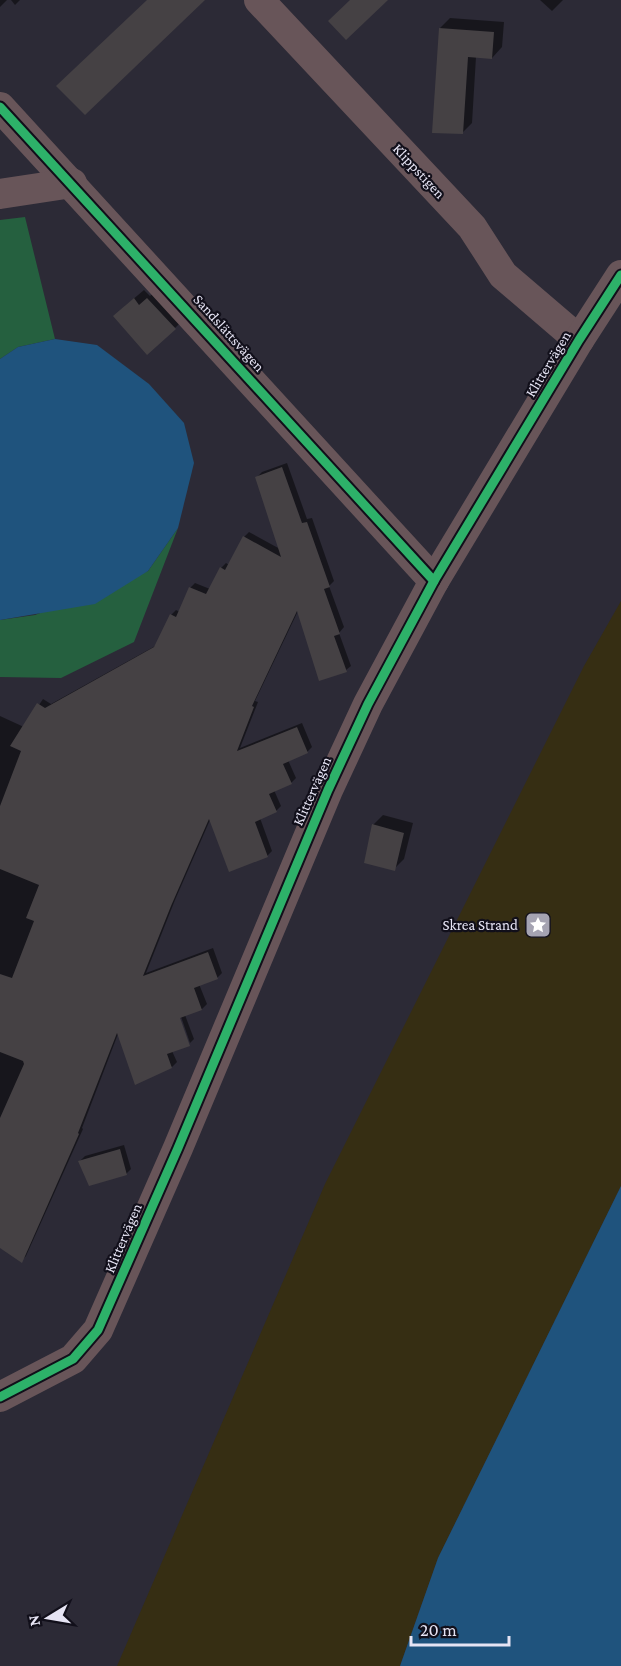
<svg xmlns="http://www.w3.org/2000/svg" width="621" height="1666" viewBox="0 0 621 1666" font-family="'Crimson Pro',serif">
	<style>
		.forest { fill: #25603f }
		.sand { fill: #362e13 }
		.water { fill: #1f537d }
		.shadow { fill: #0007 }
		.building { fill: #454144 }
		.lines { fill: none; stroke-linecap: round; stroke-linejoin: round }
		.street { stroke: #685559; stroke-width: 30 }
		.cycleway-casing { stroke: #110f1a; stroke-width: 13 }
		.cycleway { stroke: #2db169; stroke-width: 9 }
		.labels { text-anchor: middle; stroke-width: 4.5; stroke-linejoin: round; paint-order: stroke }
		.street-label { font-size: 15px; fill: #e6e4f4; stroke: #110f1a }
		.poi-label { font-size: 15px; fill: #e6e4f4; stroke: #110f1a; text-anchor: end }
	</style>
	<rect width="100%" height="100%" fill="#2c2a36"/>
	<g class="forest">
		<polygon points="25,217 55,339 18,347 0,359 0,220"/>
		<polygon points="178,528 134,642 61,678 0,677 0,620 35,615 148,571"/>
	</g>
	<polygon class="sand" points="621,601 621,1186 438,1558 400,1666 117,1666 325,1184 584,666"/>
	<g class="water">
		<polygon points="55,339 97,345 149,384 184,423 194,463 178,528 148,571 95,604 0,620 0,359 18,347"/>
		<polygon points="621,1186 621,1666 400,1666 438,1558"/>
	</g>
	<g class="shadow">
		<polygon points="0,0 7,0 0,7"/>
		<polygon points="11,0 20,0 15,5"/>
		<polygon points="540,0 563,0 552,11"/>
		<polygon points="450,18 504,22 502,47 492,58 476,57 472,123 462,133 440,28"/>
		<polygon points="158,289 185,318 175,328 125,306 144,290 150,296"/>
		<polygon points="287,463 307,519 312,518 334,581 329,586 344,627 339,633 351,666 346,670 298,611 255,701 258,702 240,748 302,723 312,747 307,752 288,760 296,778 291,783 274,790 281,806 276,811 260,818 272,851 267,856 210,820 175,900 146,973 213,948 222,973 217,978 199,984 207,1004 202,1009 185,1015 194,1039 190,1043 179,1011 176,1012 188,1044 189,1044 172,1051 177,1062 172,1067 118,1034 82,1128 83,1129 26,1256 21,1261 0,1247 0,716 24,727 43,699 51,704 157,645 171,615 176,610 180,612 190,588 195,583 210,589 221,568 226,563 229,565 244,537 249,532 280,549 257,477 262,472"/>
		<polygon points="383,815 413,823 404,859 394,869 373,825"/>
		<polygon points="124,1145 131,1169 126,1174 80,1161 85,1156"/>
	</g>
	<g class="building">
		<polygon points="147,0 205,0 85,115 56,86"/>
		<polygon points="350,0 388,0 346,40 328,21"/>
		<polygon points="439,28 494,32 492,59 468,57 463,134 432,133"/>
		<polygon points="134,298 139,305 147,298 176,329 147,355 113,316"/>
		<polygon points="282,467 302,523 307,522 330,587 324,589 340,634 334,636 347,672 319,681 297,611 252,706 254,707 237,751 297,727 308,753 283,764 292,784 269,794 277,812 255,822 268,857 229,872 209,819 171,906 143,976 208,952 218,979 194,988 202,1010 180,1018 190,1046 167,1054 172,1068 135,1085 117,1033 78,1133 79,1134 22,1263 0,1248 0,1118 24,1064 23,1061 0,1052 0,974 12,978 34,921 26,918 39,885 0,869 0,806 21,751 10,746 37,703 45,708 154,647 170,614 176,617 189,587 206,594 220,567 225,570 243,536 281,557 255,477"/>
		<polygon points="372,824 404,833 395,871 364,863"/>
		<polygon points="120,1149 127,1175 89,1186 78,1161"/>
	</g>
	<g class="lines">
		<g class="street">
			<polyline points="259,0 472,227 503,275 579,340"/>
			<polyline points="0,107 434,581"/>
			<polyline points="0,194 72,183"/>
			<polyline points="0,1397 73,1359 98,1330 178,1148 328,790 368,704 434,581 579,340 621,275"/>
		</g>
		<g class="cycleway-casing">
			<g id="cycleway">
				<polyline points="0,107 434,581"/>
				<polyline points="0,1397 73,1359 98,1330 178,1148 328,790 368,704 434,581 579,340 621,275"/>
			</g>
		</g>
		<use href="#cycleway" class="cycleway"/>
	</g>
	<defs>
		<g id="sight-square" transform="scale(1.35)"><rect x="-9" y="-9" width="18" height="18" rx="4" fill="#a5a3b2" stroke="#110f1a"/><path d="M0-6L1.8-2.2L6-1.7L2.9 1.2L3.7 5.4L0 3.3L-3.7 5.4L-2.9 1.2L-6-1.7L-1.8-2.2Z" fill="#fff"/></g>
	</defs>
	<g fill-rule="evenodd">
		<use href="#sight-square" x="538" y="925"/>
	</g>
	<g class="labels">
		<g class="street-label">
			<text transform="translate(419 171) rotate(47)" y="5">Klippstigen</text>
			<text transform="translate(229 333) rotate(48)" y="5">Sandslättsvägen</text>
			<text transform="translate(548 364) rotate(-59)" y="5">Klittervägen</text>
			<text transform="translate(312 791) rotate(-66)" y="5">Klittervägen</text>
			<text transform="translate(123 1238) rotate(-67)" y="5">Klittervägen</text>
		</g>
		<g class="poi-label">
			<text x="518" y="930">Skrea Strand</text>
		</g>
	</g>
	<g transform="translate(48 1618) rotate(259)" stroke="#110f1a" stroke-width="4.5" paint-order="stroke">
	<path d="M0-4.5L10 22L0 15L-10 22Z" fill="#e6e4f4"/>
	<text y="-9" font-size="16" font-weight="bold" text-anchor="middle" fill="#e6e4f4">N</text>
	</g>
	<path d="M411 1636v9h98v-9" fill="none" stroke="#e6e4f4" stroke-width="3"/>
	<text x="420" y="1636" font-size="18" fill="#e6e4f4" stroke="#110f1a" stroke-width="4.5" paint-order="stroke">20 m</text>
</svg>
